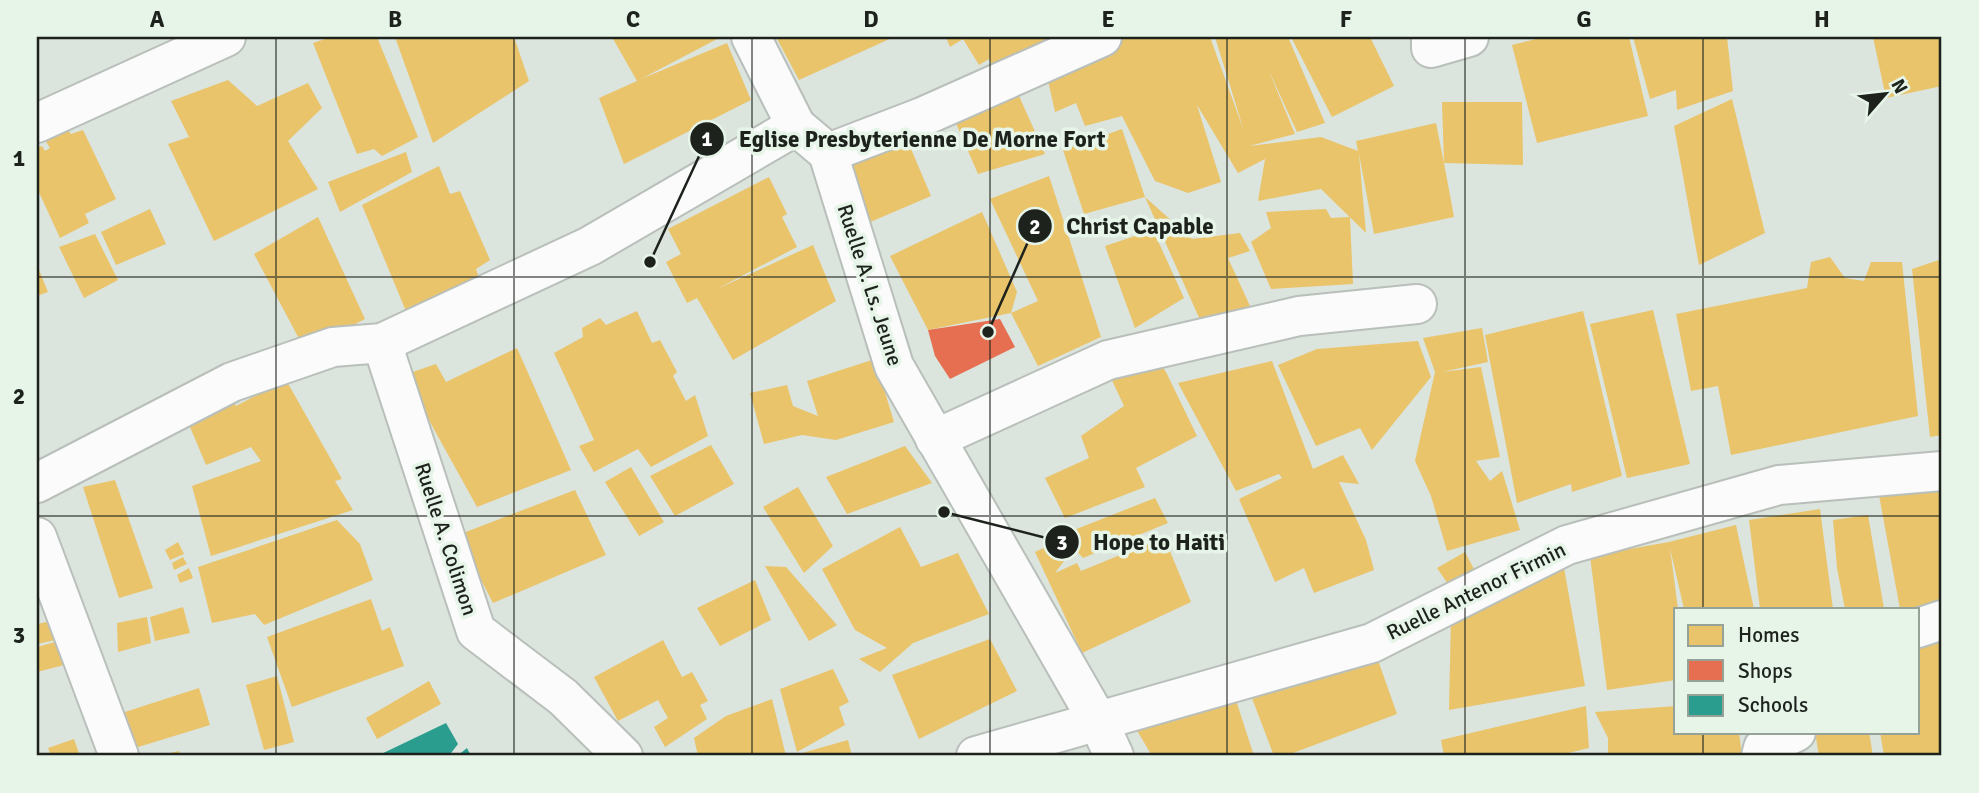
<svg xmlns="http://www.w3.org/2000/svg" width="1979" height="793" viewBox="0 0 1979 793" font-family="Signika,sans-serif">
	<style>
		.homes { fill: #e9c46a }
		.shops { fill: #e76f51 }
		.schools { fill: #2a9d8f }
		.lines { fill: none; stroke-linecap: round; stroke-linejoin: round }
		.street-casing { stroke: #b9bfba; stroke-width: 42 }
		.street { stroke: #fafbfa; stroke-width: 38 }
		.grid { fill: none; stroke: #1d221d; stroke-width: 2; stroke-opacity: 0.55 }
		.labels { text-anchor: middle; stroke-width: 7; stroke-linejoin: round; paint-order: stroke }
		.street-label { font-size: 21px; fill: #1d221d; stroke: #e7f5e9 }
		.leader { fill: none; stroke: #1d221d; stroke-width: 2.5 }
		.callout-dot { fill: #1d221d; stroke: #e7f5e9; stroke-width: 2.5 }
		.mark-label { font-size: 21px; text-anchor: middle; font-weight: bold; fill: #fff }
		.callout-label { font-size: 23px; text-anchor: middle; font-weight: bold; fill: #1d221d; stroke: #e7f5e9; stroke-width: 7; stroke-linejoin: round; paint-order: stroke }
		.neatline { fill: none; stroke: #1d221d; stroke-width: 2.5 }
		.grid-label { font-size: 23px; text-anchor: middle; font-weight: bold; fill: #1d221d }
	</style>
	<rect width="100%" height="100%" fill="#dce4de"/>
	<g class="homes">
		<polygon points="331,37 377,37 418,137 382,156 374,149 357,154 313,43"/>
		<polygon points="395,37 514,37 529,81 433,143"/>
		<polygon points="612,37 721,37 641,79 727,43 751,100 624,164 599,98 637,81"/>
		<polygon points="776,37 894,37 799,80"/>
		<polygon points="946,37 1060,37 997,76 989,59 979,65 963,39 950,47"/>
		<polygon points="1136,37 1210,37 1244,131 1215,37 1288,37 1325,123 1297,132 1268,69 1295,134 1249,146 1321,137 1358,151 1356,141 1436,123 1444,163 1442,102 1522,102 1523,165 1444,163 1454,217 1374,234 1359,154 1366,233 1321,189 1258,201 1265,159 1238,173 1197,105 1221,182 1188,193 1155,181 1122,116 1085,126 1076,103 1055,112 1045,67 1092,45"/>
		<polygon points="1291,37 1370,37 1394,86 1332,117"/>
		<polygon points="1544,37 1629,37 1648,116 1537,143 1512,45"/>
		<polygon points="1633,37 1727,37 1733,91 1677,110 1676,90 1650,99"/>
		<polygon points="1873,37 1942,37 1942,86 1886,98"/>
		<polygon points="228,80 257,106 308,83 322,108 288,141 318,189 214,241 168,144 189,137 171,101"/>
		<polygon points="1015,87 1045,154 978,174 952,114"/>
		<polygon points="1732,99 1765,233 1699,265 1674,126"/>
		<polygon points="64,125 71,134 83,130 116,199 85,214 89,223 60,238 37,188 37,148 42,146 45,151 50,148 42,135"/>
		<polygon points="1122,129 1145,197 1084,214 1063,150"/>
		<polygon points="903,130 931,196 868,223 836,156"/>
		<polygon points="406,152 412,172 340,212 328,182"/>
		<polygon points="439,166 450,194 460,191 490,260 476,269 481,284 408,316 362,205"/>
		<polygon points="1049,176 1101,337 1038,366 1011,313 928,330 890,256 982,212 1017,292 1011,313 1038,301 990,199"/>
		<polygon points="769,177 787,214 782,217 797,247 717,289 813,245 836,301 733,360 697,298 687,303 666,262 681,254 668,229"/>
		<polygon points="1145,197 1192,239 1240,233 1250,251 1228,258 1256,319 1205,331"/>
		<polygon points="150,209 166,244 116,265 101,232"/>
		<polygon points="1326,209 1331,218 1350,217 1353,284 1271,289 1251,242 1271,228 1266,212"/>
		<polygon points="318,217 365,319 305,350 254,254"/>
		<polygon points="1153,230 1184,298 1135,328 1105,246"/>
		<polygon points="95,234 118,280 84,298 59,247"/>
		<polygon points="1830,257 1845,278 1864,281 1871,262 1902,262 1918,416 1731,455 1718,386 1691,391 1676,314 1807,288 1811,262"/>
		<polygon points="1942,259 1942,435 1930,437 1912,269"/>
		<polygon points="37,265 48,292 37,296"/>
		<polygon points="1653,310 1690,464 1627,478 1590,324"/>
		<polygon points="637,311 652,343 660,340 677,372 673,376 686,401 695,395 708,436 651,467 638,449 594,472 579,446 594,440 554,353 583,337 582,328 600,318 606,325"/>
		<polygon points="1583,311 1622,476 1572,492 1571,484 1517,503 1485,335"/>
		<polygon points="1482,328 1488,362 1442,372 1481,367 1500,457 1476,461 1490,481 1502,471 1520,530 1447,551 1431,496 1415,461 1435,372 1423,338"/>
		<polygon points="1418,341 1431,377 1372,450 1360,428 1316,446 1278,365 1317,349"/>
		<polygon points="517,348 571,470 477,507 404,375 436,364 446,382"/>
		<polygon points="1155,357 1166,372 1197,436 1136,468 1145,487 1065,518 1045,478 1089,458 1081,436 1124,406 1110,376"/>
		<polygon points="875,359 894,422 836,440 802,435 764,444 750,393 787,385 793,406 818,416 807,381"/>
		<polygon points="1272,361 1313,469 1343,455 1359,484 1339,482 1366,540 1374,570 1314,593 1304,568 1275,582 1239,499 1282,478 1279,474 1236,491 1178,383"/>
		<polygon points="286,380 342,479 335,481 353,510 211,556 192,486 261,461 251,447 206,465 185,415 230,394 236,406"/>
		<polygon points="711,445 734,484 675,516 650,476"/>
		<polygon points="905,446 932,483 847,514 826,477"/>
		<polygon points="631,467 664,522 639,536 605,482"/>
		<polygon points="115,480 153,588 119,598 83,487"/>
		<polygon points="1942,483 1942,604 1900,609 1879,495"/>
		<polygon points="798,487 833,546 804,573 763,507"/>
		<polygon points="575,490 606,555 493,603 458,535"/>
		<polygon points="1155,498 1168,523 1083,558 1074,548 1055,573 1077,563 1081,571 1164,537 1191,602 1082,653 1035,552 1069,536 1074,548 1074,530"/>
		<polygon points="1820,509 1833,609 1760,609 1749,520"/>
		<polygon points="1868,515 1884,609 1845,609 1837,568 1833,520"/>
		<polygon points="337,520 360,544 373,580 264,625 255,614 212,623 198,567"/>
		<polygon points="1736,525 1754,609 1684,609 1670,548 1678,609 1676,680 1607,690 1590,556 1669,542"/>
		<polygon points="900,527 921,567 958,553 989,614 913,643 880,672 859,659 887,648 855,630 822,569"/>
		<polygon points="178,542 184,554 170,560 165,550"/>
		<polygon points="1465,552 1476,573 1448,584 1437,568"/>
		<polygon points="183,557 187,564 174,570 172,563"/>
		<polygon points="1563,562 1585,686 1449,710 1451,615"/>
		<polygon points="765,566 786,567 837,625 809,641"/>
		<polygon points="189,568 193,578 180,583 177,575"/>
		<polygon points="755,580 771,620 720,646 697,608"/>
		<polygon points="371,599 382,631 390,627 404,666 292,707 267,637"/>
		<polygon points="183,607 190,633 155,641 150,617"/>
		<polygon points="147,617 151,643 118,652 117,623"/>
		<polygon points="61,619 64,638 37,644 37,624"/>
		<polygon points="1942,636 1942,756 1884,756 1880,732 1918,732 1918,640"/>
		<polygon points="66,639 72,663 37,672 37,647"/>
		<polygon points="990,639 1017,691 919,739 892,675"/>
		<polygon points="663,640 682,677 692,672 708,701 700,705 707,719 665,747 654,727 668,718 658,700 618,721 594,677"/>
		<polygon points="1372,643 1397,714 1285,756 1274,756 1247,685"/>
		<polygon points="833,669 849,702 839,707 845,725 797,752 780,689"/>
		<polygon points="277,676 294,742 264,750 246,685"/>
		<polygon points="429,681 441,704 377,739 366,718"/>
		<polygon points="199,688 210,725 135,748 125,712"/>
		<polygon points="1234,694 1254,756 1152,756 1135,727"/>
		<polygon points="772,699 786,756 698,756 694,738 726,716"/>
		<polygon points="1586,706 1589,748 1556,756 1444,756 1441,740"/>
		<polygon points="1676,706 1676,732 1739,732 1742,756 1608,756 1608,738 1595,712"/>
		<polygon points="1815,732 1869,732 1873,756 1819,756"/>
		<polygon points="74,739 80,756 51,756 48,748"/>
		<polygon points="848,740 852,756 802,756 802,753"/>
		<polygon points="179,751 180,756 160,756 160,755"/>
	</g>
	<polygon class="shops" points="1000,319 1015,347 950,379 935,356 928,330"/>
	<polygon class="schools" points="446,723 458,744 451,753 457,756 467,748 471,756 377,756"/>
	<g class="lines">
		<g class="street-casing">
			<g id="street">
				<polyline points="751,37 796,126 828,153 894,366 1098,721 1114,756"/>
				<polyline points="1431,37 1431,48 1469,37"/>
				<polyline points="37,123 226,37"/>
				<polyline points="828,153 922,117 1102,37"/>
				<polyline points="382,343 476,631 563,697 623,756"/>
				<polyline points="935,439 1108,360 1299,316 1417,304"/>
				<polyline points="37,483 232,382 333,347 382,343 590,246 796,126"/>
				<polyline points="37,537 119,756"/>
				<polyline points="1918,628 1942,620"/>
				<polyline points="976,756 1372,643 1567,545 1779,485 1942,471"/>
				<polyline points="1761,756 1763,748 1796,732"/>
			</g>
		</g>
		<use href="#street" class="street"/>
	</g>
	<path class="grid" d="M276,37V756M514,37V756M752,37V756M990,37V756M1227,37V756M1465,37V756M1703,37V609M37,277H1942M37,516H1942M1703,732V756"/>
	<g class="labels">
		<g class="street-label">
			<text transform="translate(870 285) rotate(72)" y="7">Ruelle A. Ls. Jeune</text>
			<text transform="translate(446 539) rotate(72)" y="7">Ruelle A. Colimon</text>
			<text transform="translate(1476 591) rotate(-26)" y="7">Ruelle Antenor Firmin</text>
		</g>
	</g>
	<path class="leader" d="M650 262L707 139M988 332L1035 226M944 512L1062 542"/>
	<g class="callout-dot">
		<circle cx="650" cy="262" r="7"/>
		<circle cx="988" cy="332" r="7"/>
		<circle cx="944" cy="512" r="7"/>
		<circle cx="707" cy="139" r="18"/>
		<circle cx="1035" cy="226" r="18"/>
		<circle cx="1062" cy="542" r="18"/>
	</g>
	<g class="mark-label">
		<text x="707" y="146">1</text>
		<text x="1035" y="234">2</text>
		<text x="1062" y="550">3</text>
	</g>
	<g class="callout-label">
		<text x="922" y="147">Eglise Presbyterienne De Morne Fort</text>
		<text x="1140" y="234">Christ Capable</text>
		<text x="1159" y="550">Hope to Haiti</text>
	</g>
	<rect width="1979" height="793" fill="none" stroke="#e7f5e9" stroke-width="77"/>
	<rect x="1674" y="608" width="245" height="126" fill="#e7f5e9" stroke="#96a197" stroke-width="2"/>
	<rect x="1688" y="625" width="35" height="21" fill="#e9c46a" stroke="#96a197" stroke-width="2"/>
	<text x="1738" y="642" font-size="21" fill="#1d221d">Homes</text>
	<rect x="1688" y="660" width="35" height="21" fill="#e76f51" stroke="#96a197" stroke-width="2"/>
	<text x="1738" y="678" font-size="21" fill="#1d221d">Shops</text>
	<rect x="1688" y="695" width="35" height="21" fill="#2a9d8f" stroke="#96a197" stroke-width="2"/>
	<text x="1738" y="712" font-size="21" fill="#1d221d">Schools</text>
	<g transform="translate(1885 94) rotate(62)" stroke="#e7f5e9" stroke-width="5" paint-order="stroke">
	<path d="M0-5L12 26L0 18L-12 26Z" fill="#1d221d"/>
	<text y="-10" font-size="19" font-weight="bold" text-anchor="middle" fill="#1d221d">N</text>
	</g>
	<rect x="38" y="38" width="1902" height="716" class="neatline"/>
	<g class="grid-label">
		<text x="157" y="27">A</text>
		<text x="395" y="27">B</text>
		<text x="633" y="27">C</text>
		<text x="871" y="27">D</text>
		<text x="1108" y="27">E</text>
		<text x="1346" y="27">F</text>
		<text x="1584" y="27">G</text>
		<text x="1822" y="27">H</text>
		<text x="19" y="166">1</text>
		<text x="19" y="404">2</text>
		<text x="19" y="643">3</text>
	</g>
</svg>
